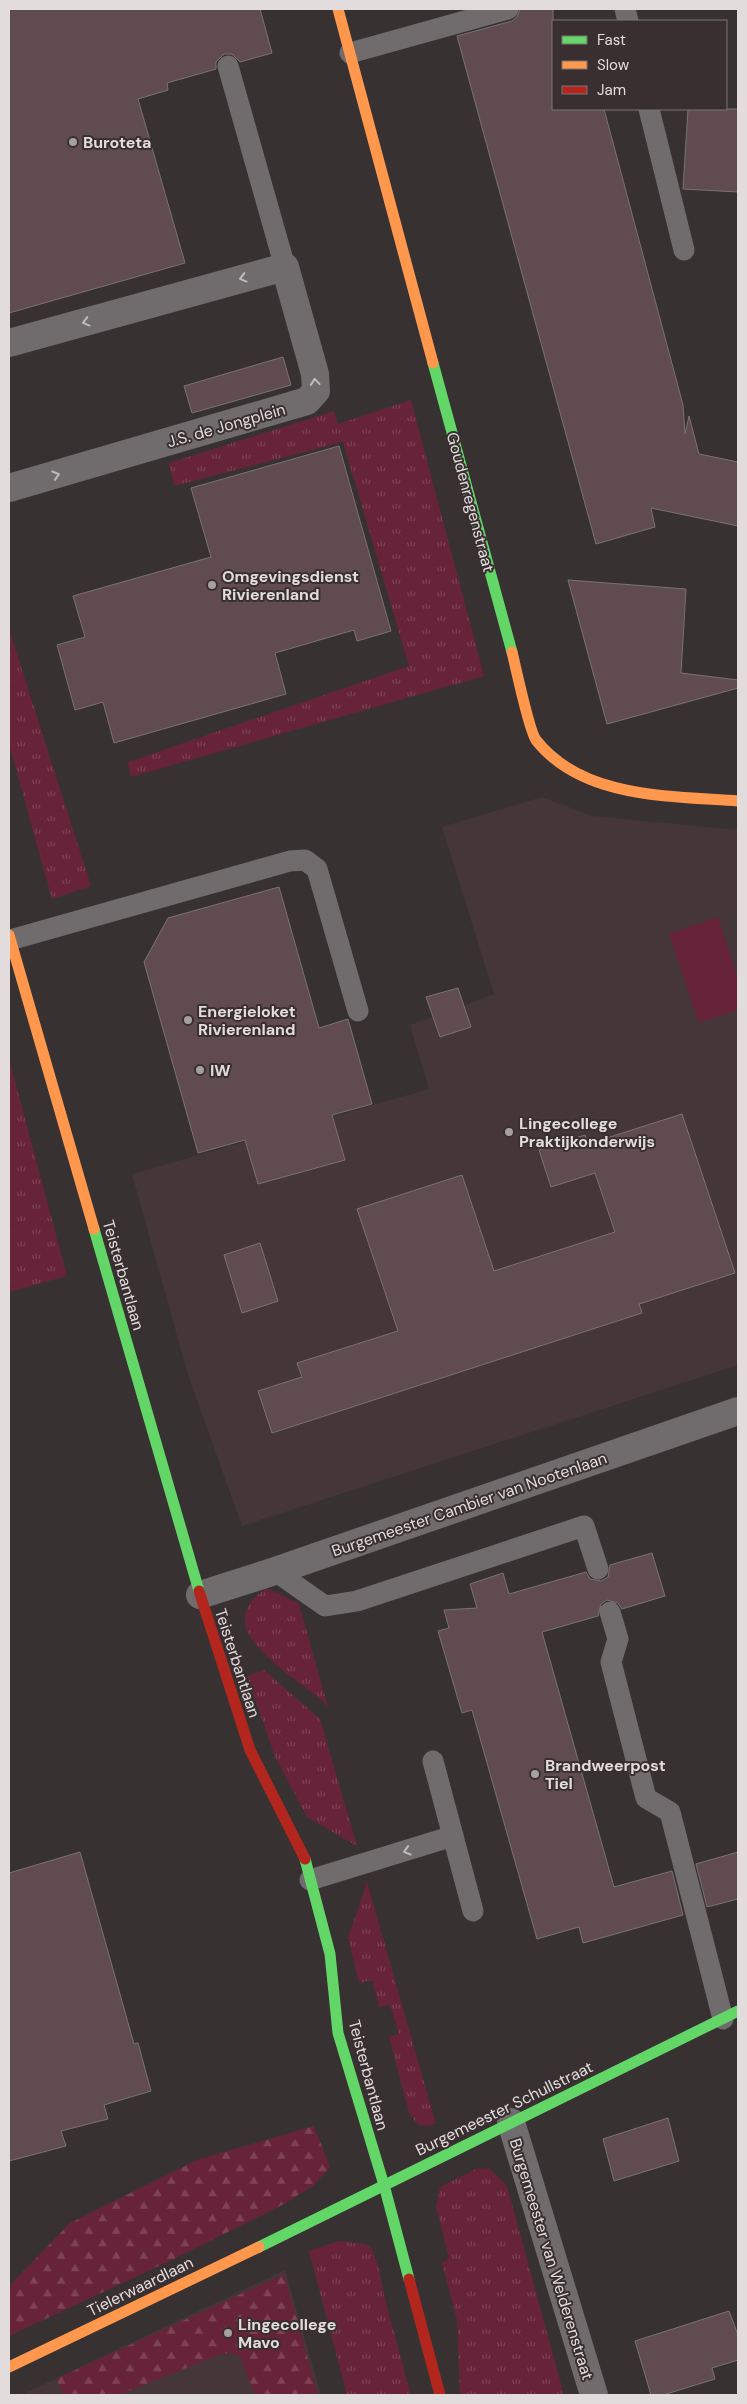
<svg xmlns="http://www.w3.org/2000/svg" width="747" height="2404" viewBox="0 0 747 2404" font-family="'DM Sans',sans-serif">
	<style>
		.built { fill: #453639 }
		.grass { fill: url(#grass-tufts) }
		.forest { fill: url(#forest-firs) }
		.garden { fill: #67233a }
		.building { fill: #604b51; stroke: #787374 }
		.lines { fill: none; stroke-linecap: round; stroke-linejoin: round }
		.lane { stroke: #706c6d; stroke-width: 21 }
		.street { stroke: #706c6d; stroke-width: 28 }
		.fast { stroke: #63d668; stroke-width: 11 }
		.slow { stroke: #ff974d; stroke-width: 11 }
		.jam { stroke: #b3261e; stroke-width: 11 }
		.oneway { stroke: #c0babb }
		.poi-dot { fill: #a7a0a1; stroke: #392f31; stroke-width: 2 }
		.labels { text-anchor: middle; stroke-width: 4; stroke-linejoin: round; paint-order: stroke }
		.poi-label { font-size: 16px; font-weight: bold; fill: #e3dcdd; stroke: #392f31; text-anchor: start }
		.street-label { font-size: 16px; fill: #e3dcdd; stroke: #392f31 }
	</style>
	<defs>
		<pattern id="grass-tufts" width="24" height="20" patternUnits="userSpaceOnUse" patternTransform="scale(1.25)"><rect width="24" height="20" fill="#67233a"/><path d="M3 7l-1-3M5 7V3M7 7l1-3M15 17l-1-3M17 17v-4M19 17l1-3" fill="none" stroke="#7d4256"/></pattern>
		<pattern id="forest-firs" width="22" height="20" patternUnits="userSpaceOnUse" patternTransform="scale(1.25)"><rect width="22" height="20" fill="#67233a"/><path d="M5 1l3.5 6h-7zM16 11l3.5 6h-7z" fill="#7d4256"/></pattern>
	</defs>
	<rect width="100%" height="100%" fill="#373132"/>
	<g class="built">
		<polygon points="542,797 592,816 738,830 738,1365 242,1526 188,1375 132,1174 429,1089 410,1025 494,994 442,827"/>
		<polygon points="285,2270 321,2395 21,2395"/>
	</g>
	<g class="grass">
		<polygon points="411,400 484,676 131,777 128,762 409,666 343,442 174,486 169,463 334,411 338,424"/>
		<polygon points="9,629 91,886 52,899 9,744"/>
		<polygon points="9,1059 67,1276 9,1292"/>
		<path d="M267,1588L299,1604L328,1707C302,1678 201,1631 267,1588Z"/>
		<polygon points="264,1670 320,1719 357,1846 307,1817 275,1757 247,1676"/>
		<polygon points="367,1882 436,2124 427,2126 418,2125 409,2113 389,2037 399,2034 390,2005 379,2007 372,1980 359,1983 348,1938"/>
		<polygon points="489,2168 507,2186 564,2395 460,2395 457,2320 442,2263 449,2258 436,2207 440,2187 476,2169"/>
		<polygon points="339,2241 364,2244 371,2247 378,2265 385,2299 411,2395 347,2395 309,2251"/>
	</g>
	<g class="forest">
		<polygon points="314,2126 330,2167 314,2185 284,2204 176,2258 9,2336 9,2286 70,2223 197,2160"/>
		<polygon points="284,2274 318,2395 255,2395 240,2357 233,2353 221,2354 119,2395 64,2395 56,2379"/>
	</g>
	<polygon class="garden" points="718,917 738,979 738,1010 699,1023 669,934"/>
	<g class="building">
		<polygon points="9,9 260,9 272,53 240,62 232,54 224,54 216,62 216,69 167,83 168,90 138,99 185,263 9,313"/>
		<polygon points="520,9 553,9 553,109 604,109 683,405 685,434 689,416 699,454 738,462 738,526 651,508 655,527 596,544 457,36 512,21 517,17"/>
		<polygon points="688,109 738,109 738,192 683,189"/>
		<polygon points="283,357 291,385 192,413 184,386"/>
		<polygon points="339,446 391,631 357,641 354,630 275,653 286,694 114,743 103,702 75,710 57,645 85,637 73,596 211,557 191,488"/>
		<polygon points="568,580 686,589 681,673 738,680 738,688 607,724"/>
		<polygon points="279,887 319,1028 348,1019 372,1104 332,1115 345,1160 258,1184 245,1140 198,1153 144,962 168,918"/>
		<polygon points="458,988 471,1027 440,1037 426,997"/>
		<polygon points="682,1114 735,1273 639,1304 642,1313 272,1433 258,1391 302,1377 297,1363 398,1331 357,1209 462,1175 494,1271 615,1232 595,1173 551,1187 539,1150 585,1135 588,1144"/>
		<polygon points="260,1243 278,1301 242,1313 224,1255"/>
		<polygon points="652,1553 665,1596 622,1609 618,1603 607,1600 601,1604 598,1616 542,1632 614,1887 672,1871 683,1915 583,1943 579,1927 537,1939 472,1710 462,1713 438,1631 449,1628 444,1610 477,1608 470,1584 503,1573 509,1594 586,1572 590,1579 601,1581 608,1577 610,1565"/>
		<polygon points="80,1852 134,2044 138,2043 151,2091 104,2105 108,2119 61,2131 66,2146 9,2161 9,1873"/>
		<polygon points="738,1852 738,1899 707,1907 696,1864"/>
		<polygon points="668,2118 679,2161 614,2181 603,2139"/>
		<polygon points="729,2311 738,2335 738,2360 712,2368 715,2379 663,2395 651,2395 635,2341"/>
	</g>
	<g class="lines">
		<g class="lane">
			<polyline points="625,9 628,21"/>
			<polyline points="350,53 508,9"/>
			<polyline points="228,66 285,267"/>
			<polyline points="649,109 684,250"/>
			<polyline points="10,940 290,861 305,860 317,869 358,1011"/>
			<polyline points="275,1571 325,1606 357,1601 584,1526 598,1569"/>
			<polyline points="610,1612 618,1639 611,1662 646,1798 670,1812 723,2019"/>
			<polyline points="433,1761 473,1911"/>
			<polyline points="310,1880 453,1836"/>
		</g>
		<g class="street">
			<polyline points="9,343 285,267 315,374 316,391 307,401 9,488"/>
			<polyline points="200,1595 275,1571 738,1411"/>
			<polyline points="511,2122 594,2395"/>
		</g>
		<g class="fast">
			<polyline points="433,363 512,652"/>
			<polyline points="94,1229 199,1591"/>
			<polyline points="305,1859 330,1954 338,2033 384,2185 409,2279"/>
			<polyline points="259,2247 738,2011"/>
		</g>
		<g class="slow">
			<polyline points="338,9 433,363"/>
			<path d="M512,652C516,668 529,731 536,740C582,799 671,796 738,801"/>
			<polyline points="9,935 94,1229"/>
			<polyline points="9,2367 259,2247"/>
		</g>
		<g class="jam">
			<polyline points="199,1591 250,1750 305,1859"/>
			<polyline points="409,2279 440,2395"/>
		</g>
	</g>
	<defs><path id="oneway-chevron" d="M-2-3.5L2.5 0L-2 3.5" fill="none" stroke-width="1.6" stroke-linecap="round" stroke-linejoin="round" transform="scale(1.25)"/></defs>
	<g class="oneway">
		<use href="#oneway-chevron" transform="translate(243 278) rotate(165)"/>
		<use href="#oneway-chevron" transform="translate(86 322) rotate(165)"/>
		<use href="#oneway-chevron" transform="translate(315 382) rotate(-95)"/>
		<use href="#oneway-chevron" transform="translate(56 475) rotate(-17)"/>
		<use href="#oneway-chevron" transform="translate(407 1851) rotate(163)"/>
	</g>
	<g class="poi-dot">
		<circle cx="73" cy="142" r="5"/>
		<circle cx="212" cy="585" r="5"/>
		<circle cx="188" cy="1020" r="5"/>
		<circle cx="200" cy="1070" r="5"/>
		<circle cx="509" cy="1132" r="5"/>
		<circle cx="535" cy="1774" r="5"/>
		<circle cx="228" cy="2333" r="5"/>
	</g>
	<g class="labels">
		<g class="poi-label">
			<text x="83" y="148">Buroteta</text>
			<text x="222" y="582">Omgevingsdienst<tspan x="222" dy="18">Rivierenland</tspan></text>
			<text x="198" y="1017">Energieloket<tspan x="198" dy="18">Rivierenland</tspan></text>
			<text x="210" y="1076">IW</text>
			<text x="519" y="1129">Lingecollege<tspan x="519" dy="18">Praktijkonderwijs</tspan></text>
			<text x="545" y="1771">Brandweerpost<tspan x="545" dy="18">Tiel</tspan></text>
			<text x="238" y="2330">Lingecollege<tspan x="238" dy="18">Mavo</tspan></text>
		</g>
		<g class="street-label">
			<text transform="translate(226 425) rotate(-16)" y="6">J.S. de Jongplein</text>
			<text transform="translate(471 502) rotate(75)" y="6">Goudenregenstraat</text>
			<text transform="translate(124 1275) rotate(74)" y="6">Teisterbantlaan</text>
			<text transform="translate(469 1504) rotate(-19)" y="6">Burgemeester Cambier van Nootenlaan</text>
			<text transform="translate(238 1663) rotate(72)" y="6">Teisterbantlaan</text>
			<text transform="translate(369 2075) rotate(75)" y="6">Teisterbantlaan</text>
			<text transform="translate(504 2108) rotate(-26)" y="6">Burgemeester Schullstraat</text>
			<text transform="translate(552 2259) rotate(73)" y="6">Burgemeester van Welderenstraat</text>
			<text transform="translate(140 2286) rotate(-26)" y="6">Tielerwaardlaan</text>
		</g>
	</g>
	<rect width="747" height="2404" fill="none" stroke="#e3dcdd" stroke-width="20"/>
	<rect x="552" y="20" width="175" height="90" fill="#392f31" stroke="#7d7476"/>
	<rect x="562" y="36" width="25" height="8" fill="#63d668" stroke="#7d7476"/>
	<text x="597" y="45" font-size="15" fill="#e3dcdd">Fast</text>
	<rect x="562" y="61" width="25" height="8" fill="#ff974d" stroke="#7d7476"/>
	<text x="597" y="70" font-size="15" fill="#e3dcdd">Slow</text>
	<rect x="562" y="86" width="25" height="8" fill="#b3261e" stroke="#7d7476"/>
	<text x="597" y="95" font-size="15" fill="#e3dcdd">Jam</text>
</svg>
